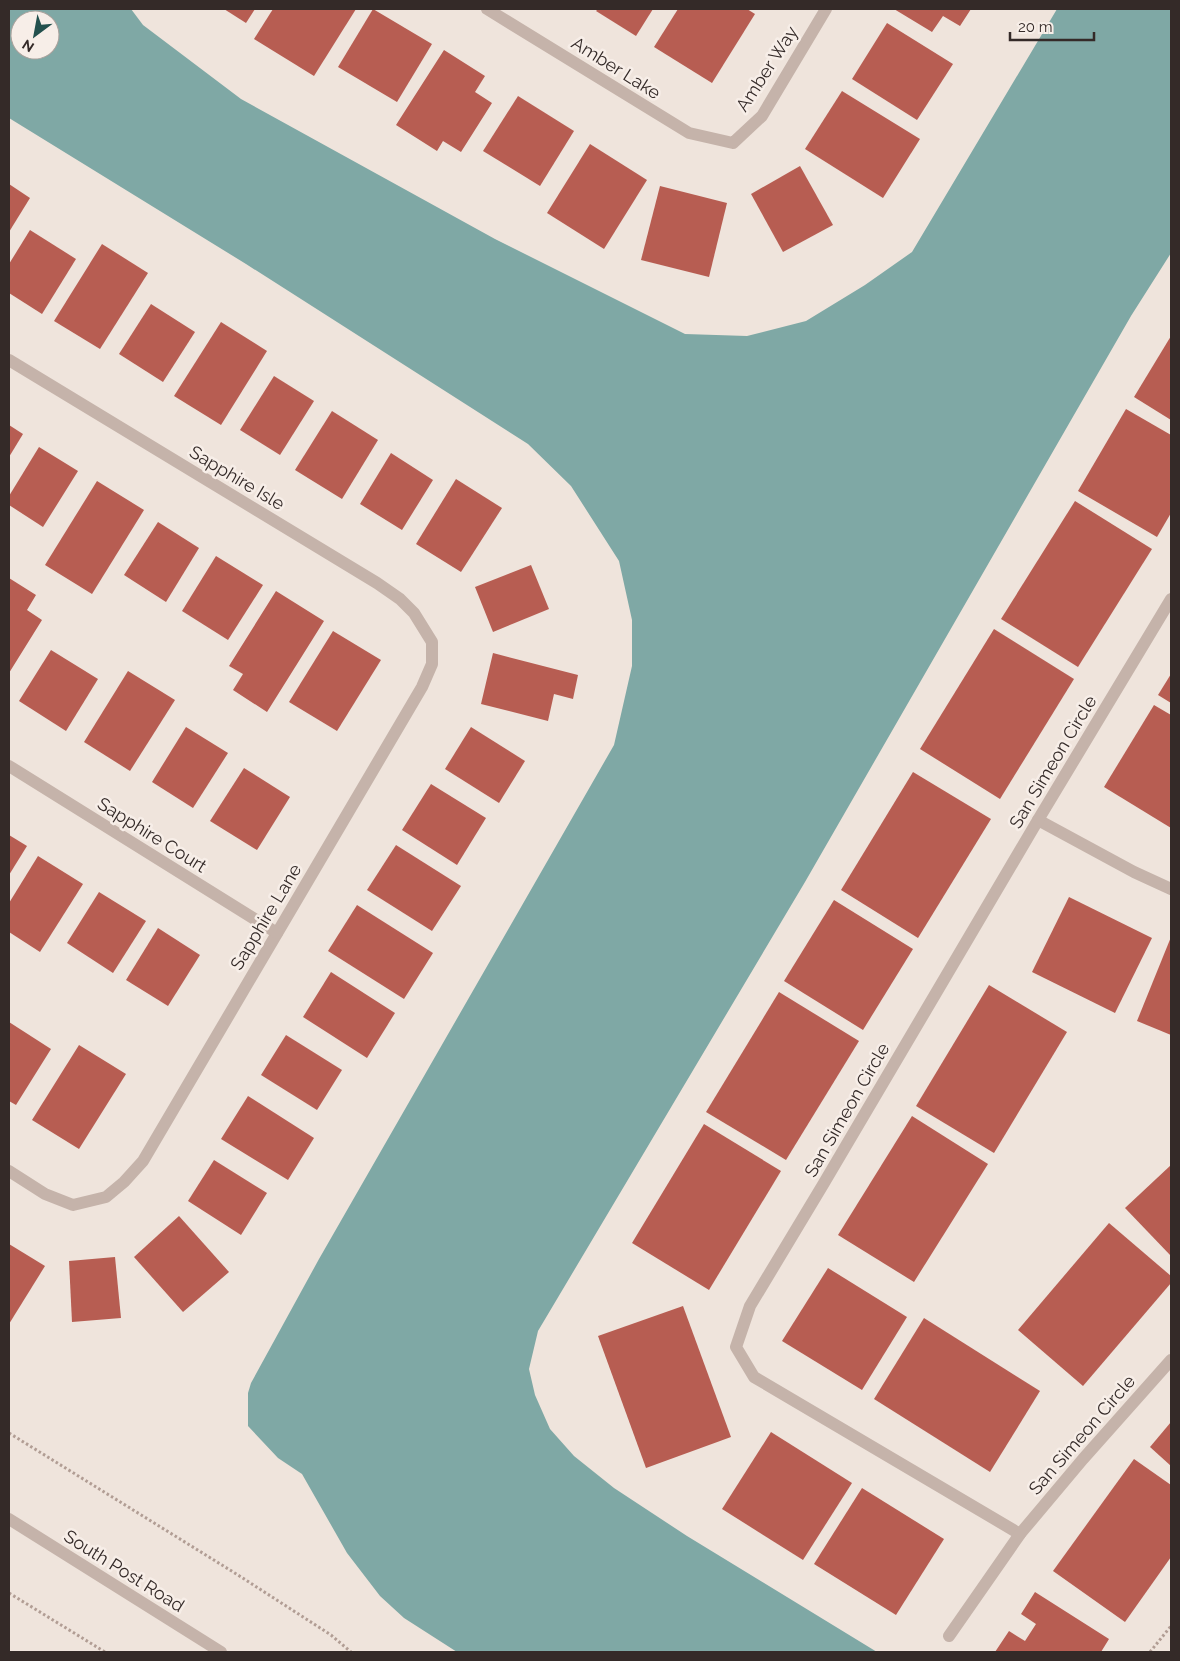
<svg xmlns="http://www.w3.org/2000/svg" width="1180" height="1661" viewBox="0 0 1180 1661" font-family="Raleway,sans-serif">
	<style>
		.water { fill: #7fa8a5; fill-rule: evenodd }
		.building { fill: #b75d52 }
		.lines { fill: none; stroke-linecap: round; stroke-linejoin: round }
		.path { stroke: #b19d94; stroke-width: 3; stroke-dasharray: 2.5 2.5; stroke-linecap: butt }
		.minor { stroke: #c5b3aa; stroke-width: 12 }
		.labels { text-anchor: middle; stroke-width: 5; stroke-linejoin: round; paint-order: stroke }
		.street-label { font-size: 18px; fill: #342a28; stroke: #f7eee8 }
	</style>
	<rect width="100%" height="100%" fill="#efe4dc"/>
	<path class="water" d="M9,9H131L143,25L241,99L495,239L685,334L747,336L806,321L865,285L912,252L1057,9H1171V253L1131,316L805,882L538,1331L529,1369L535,1395L550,1429L574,1456L614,1488L687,1536L877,1652H457L404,1618L380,1596L347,1553L302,1474L278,1458L248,1426V1393L251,1383L319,1259L614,745L632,666V620L619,561L571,486L528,444L246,264L9,118ZM20,20H50V50H20Z"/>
	<g class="building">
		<polygon points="224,9 255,9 246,23"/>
		<polygon points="273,9 356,9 314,76 254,39"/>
		<polygon points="373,9 432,44 397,102 338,67"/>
		<polygon points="598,9 653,9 636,36 596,11"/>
		<polygon points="678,9 747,9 755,14 712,83 654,47"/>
		<polygon points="894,9 971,9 960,26 943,16 932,32"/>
		<polygon points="887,23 953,64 917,120 852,79"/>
		<polygon points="444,50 485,76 475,92 492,103 461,152 443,141 437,151 396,125"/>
		<polygon points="842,91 920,139 883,198 805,149"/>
		<polygon points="518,96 574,131 540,186 483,151"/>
		<polygon points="590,144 647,180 604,249 547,213"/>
		<polygon points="800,166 833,225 783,252 751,194"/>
		<polygon points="9,184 30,198 9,232"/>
		<polygon points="660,186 727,203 709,277 641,260"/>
		<polygon points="30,230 76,259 42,314 9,293 9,264"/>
		<polygon points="102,244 148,273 100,349 54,321"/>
		<polygon points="151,304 195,332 163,382 119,354"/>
		<polygon points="221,322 267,351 221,425 174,396"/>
		<polygon points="1171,336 1171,420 1134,397"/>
		<polygon points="274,376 314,401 280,455 240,430"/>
		<polygon points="1126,409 1171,435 1171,513 1157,537 1078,491"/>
		<polygon points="332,411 378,440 342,499 295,470"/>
		<polygon points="9,425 23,434 9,457"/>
		<polygon points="39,447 78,471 43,527 9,505 9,496"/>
		<polygon points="391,453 433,480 402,530 360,504"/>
		<polygon points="456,479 502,508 461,572 416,544"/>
		<polygon points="97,481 144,510 92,594 45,565"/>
		<polygon points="1075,501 1152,549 1078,667 1001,619"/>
		<polygon points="158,522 199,548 166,602 124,575"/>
		<polygon points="216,556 263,585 228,640 182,611"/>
		<polygon points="531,565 549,609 493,632 475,587"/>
		<polygon points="9,578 36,595 27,610 42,620 9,673"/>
		<polygon points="276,591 324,621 267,712 233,690 243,674 229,666"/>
		<polygon points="994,629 1074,679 1000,799 920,749"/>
		<polygon points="333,631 381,660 337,731 289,702"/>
		<polygon points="51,650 98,679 66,731 19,701"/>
		<polygon points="493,653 578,675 573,699 554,694 548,721 481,704"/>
		<polygon points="128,671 175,700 130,771 84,742"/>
		<polygon points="1171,674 1171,703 1158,695"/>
		<polygon points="1154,705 1171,715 1171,828 1104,787"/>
		<polygon points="186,727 228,753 193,808 152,782"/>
		<polygon points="471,727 525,761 499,803 445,769"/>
		<polygon points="244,768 290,797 257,850 210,821"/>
		<polygon points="913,772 991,819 918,938 841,890"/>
		<polygon points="431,784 486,818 457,865 402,830"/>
		<polygon points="9,835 27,846 9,875"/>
		<polygon points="396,845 461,886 432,931 367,890"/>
		<polygon points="38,856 83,884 40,952 9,932 9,903"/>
		<polygon points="99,892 146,921 113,973 67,943"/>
		<polygon points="1069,897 1152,938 1115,1013 1032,972"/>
		<polygon points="834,900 913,949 863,1030 784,981"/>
		<polygon points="357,905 433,953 404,999 328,951"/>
		<polygon points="158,928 200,955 168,1006 126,980"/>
		<polygon points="1171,937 1171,1035 1137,1021"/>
		<polygon points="331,972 395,1013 367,1058 303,1017"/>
		<polygon points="989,985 1067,1032 994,1153 916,1106"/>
		<polygon points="779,992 859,1041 786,1160 706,1112"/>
		<polygon points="9,1022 51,1049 16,1105 9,1101"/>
		<polygon points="286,1035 342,1070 317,1110 261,1075"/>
		<polygon points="79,1045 126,1074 79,1149 32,1120"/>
		<polygon points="248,1096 314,1138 288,1180 221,1139"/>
		<polygon points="912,1116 988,1164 914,1282 838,1235"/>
		<polygon points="704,1124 781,1171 709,1290 632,1243"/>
		<polygon points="214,1160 267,1193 241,1235 188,1201"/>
		<polygon points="1171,1165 1171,1256 1125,1208"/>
		<polygon points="179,1216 229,1272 183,1312 134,1257"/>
		<polygon points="1109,1223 1171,1276 1171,1283 1083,1386 1018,1330"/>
		<polygon points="9,1244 45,1266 9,1324"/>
		<polygon points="115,1257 121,1318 72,1322 69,1261"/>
		<polygon points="828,1268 907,1317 862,1390 782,1341"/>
		<polygon points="683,1306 731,1437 646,1468 598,1336"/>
		<polygon points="924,1318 1040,1391 990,1472 874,1399"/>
		<polygon points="1171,1422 1171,1466 1150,1447"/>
		<polygon points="771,1432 852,1483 803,1560 722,1509"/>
		<polygon points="1134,1459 1171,1485 1171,1557 1125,1622 1053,1571"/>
		<polygon points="862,1488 944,1539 896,1615 814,1564"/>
		<polygon points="1035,1592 1109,1639 1101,1652 995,1652 1009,1631 1025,1641 1036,1624 1021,1614"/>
	</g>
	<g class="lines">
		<g class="path">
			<polyline points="9,1433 238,1575 331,1635 351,1652"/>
			<polyline points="9,1593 105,1652"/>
			<polyline points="1150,1652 1171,1626"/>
		</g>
		<g class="minor">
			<polyline points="487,9 689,133 733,143 762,116 826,9"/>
			<polyline points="9,360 377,583 400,599 414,613 432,642 432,664 422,687 143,1161 124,1182 106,1197 73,1205 45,1194 9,1171"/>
			<polyline points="9,766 277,933"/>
			<polyline points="1038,820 1134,872 1171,889"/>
			<polyline points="9,1519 221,1652"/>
			<polyline points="1020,1534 754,1377 736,1347 750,1306 824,1183 1038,820 1171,599"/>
			<polyline points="949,1636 1020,1534 1083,1459 1171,1360"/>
		</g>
	</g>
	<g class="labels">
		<g class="street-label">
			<text transform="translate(616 68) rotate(32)" y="6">Amber Lake</text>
			<text transform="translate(767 69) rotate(-57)" y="6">Amber Way</text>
			<text transform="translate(237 478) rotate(31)" y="6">Sapphire Isle</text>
			<text transform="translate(1053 762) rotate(-59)" y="6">San Simeon Circle</text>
			<text transform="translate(152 835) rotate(32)" y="6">Sapphire Court</text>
			<text transform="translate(266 917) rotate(-59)" y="6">Sapphire Lane</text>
			<text transform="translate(847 1110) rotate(-60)" y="6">San Simeon Circle</text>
			<text transform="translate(1082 1435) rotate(-49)" y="6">San Simeon Circle</text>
			<text transform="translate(124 1571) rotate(32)" y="6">South Post Road</text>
		</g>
	</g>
	<rect width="1180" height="1661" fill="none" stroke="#342a28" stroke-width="20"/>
	<g transform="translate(35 35) rotate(212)"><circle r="24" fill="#f7eee8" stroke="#a9a09b"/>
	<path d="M0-4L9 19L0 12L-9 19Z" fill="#23504d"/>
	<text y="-8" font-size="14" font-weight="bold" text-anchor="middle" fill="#342a28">N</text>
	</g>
	<path d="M1010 32v8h84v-8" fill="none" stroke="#342a28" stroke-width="2.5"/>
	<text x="1018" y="32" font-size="15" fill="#342a28" stroke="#f7eee8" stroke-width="4" paint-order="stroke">20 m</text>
</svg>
